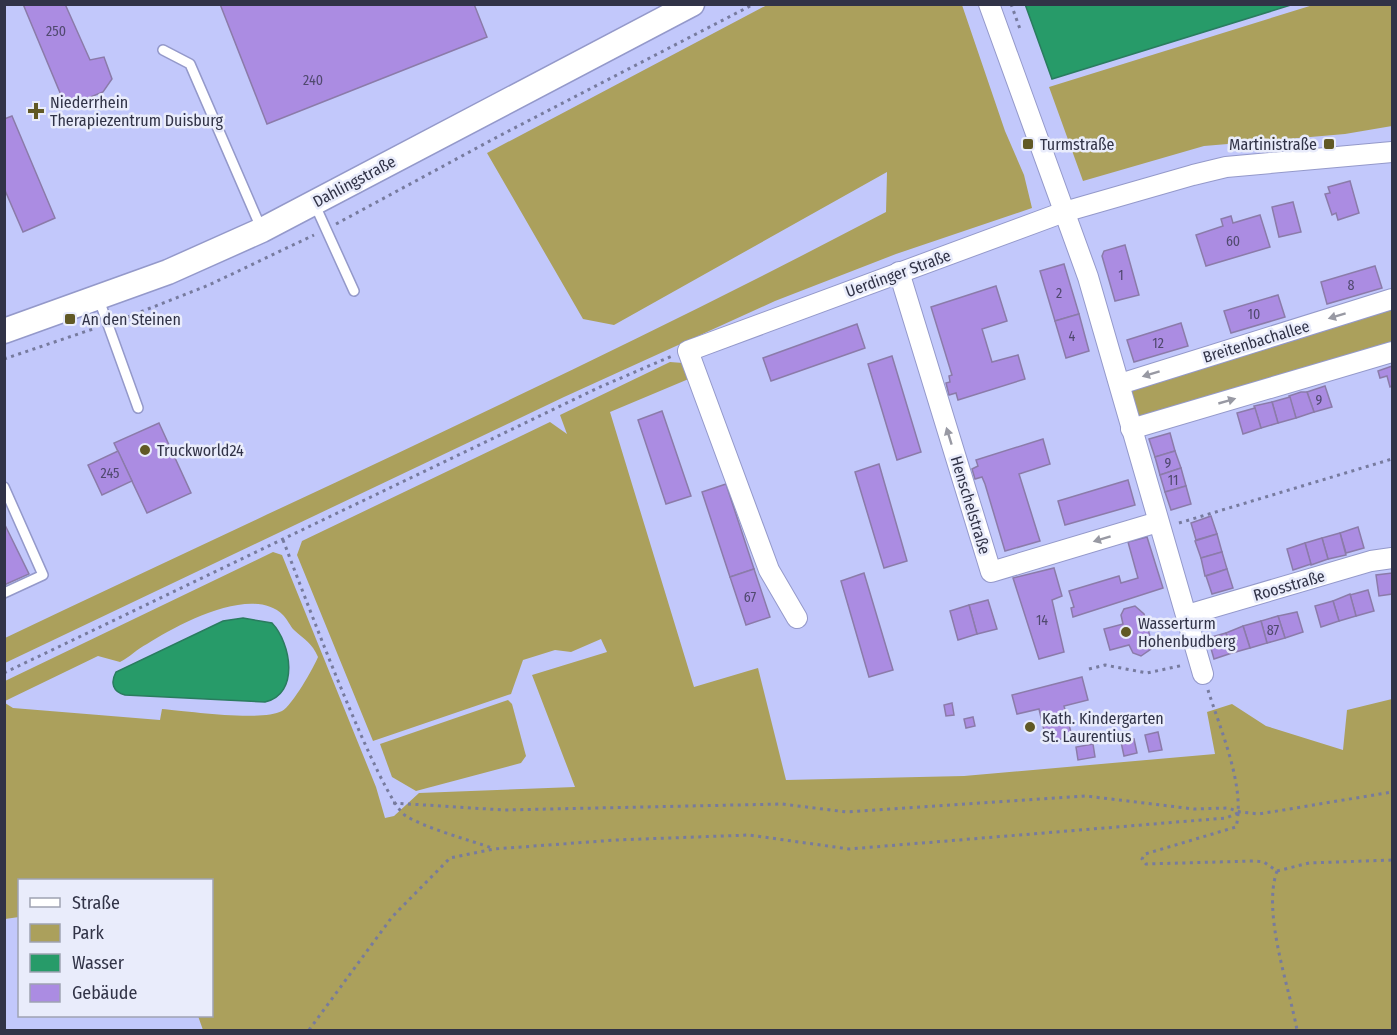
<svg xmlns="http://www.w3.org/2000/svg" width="1397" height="1035" viewBox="0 0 1397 1035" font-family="'Fira Sans Condensed',sans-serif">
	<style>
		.green { fill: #aba05c }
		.water { fill: #279b69; stroke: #2a7c5f; stroke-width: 1.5 }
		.building { fill: #ab8ce2; stroke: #8b7ba9; stroke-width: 1.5 }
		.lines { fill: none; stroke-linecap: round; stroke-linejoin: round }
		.service-casing { stroke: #9499ca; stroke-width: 12 }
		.minor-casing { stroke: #9499ca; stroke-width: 22 }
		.tertiary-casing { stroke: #9499ca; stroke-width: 27 }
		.path { stroke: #777b9e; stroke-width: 3; stroke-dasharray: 3 4.5; stroke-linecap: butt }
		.service { stroke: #fff; stroke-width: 9 }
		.minor { stroke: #fff; stroke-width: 20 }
		.tertiary { stroke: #fff; stroke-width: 24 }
		.oneway { fill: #9899a3 }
		.poi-dot { fill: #615925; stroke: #e9ecfb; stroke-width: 2 }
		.labels { text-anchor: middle; stroke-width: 5; stroke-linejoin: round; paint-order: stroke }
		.number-label { font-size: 14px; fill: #50496e }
		.poi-label { font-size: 16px; fill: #313347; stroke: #e9ecfb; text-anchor: start }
		.street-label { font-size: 16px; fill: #313347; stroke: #e9ecfb }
	</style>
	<rect width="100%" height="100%" fill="#c2c8fb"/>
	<g class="green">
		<path d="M767,5H962L1005,131L1024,175L1032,208L896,254L775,301L564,397L5,663V638C299,498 597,364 886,212L887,172L614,325L583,319L487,153Z"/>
		<polygon points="1313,5 1392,5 1392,126 1345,134 1204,146 1083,181 1049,87"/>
		<polygon points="1392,306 1392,343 1138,418 1129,385"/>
		<path d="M670,362L683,363L691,378L610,412L694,687L758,668L786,780L964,776L1215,754L1207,712L1232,704L1266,726L1343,750L1347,710L1392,699V1030H203L198,1016H212V880H20L19,917L5,919V703L13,708L160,720L162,709C188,711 260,722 282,711C292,706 314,667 318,657C312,643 305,640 294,630C290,626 288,620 283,615C252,584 177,625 147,644C137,649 130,657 120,662L98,656L5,701V681L273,552L282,555L376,787L385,818L394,816L419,793L575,787L532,675L607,652L601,639L571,652L555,650L523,660L511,694L373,741L297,555L302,541L550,422L567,434L560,415Z"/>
		<polygon points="508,700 512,704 526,756 521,763 416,791 392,777 380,744"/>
	</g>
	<g class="water">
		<polygon points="1025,4 1291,4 1291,5 1052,79"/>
		<path d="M243,618L272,623C291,643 300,694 265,702L125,695C113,692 110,683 116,672L223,621Z"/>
	</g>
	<g class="building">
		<polygon points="23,4 65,4 90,60 104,57 112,79 103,92 66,107"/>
		<polygon points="220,4 474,4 487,37 267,124"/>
		<polygon points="12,116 55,218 23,232 4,188 4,119"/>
		<polygon points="1350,181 1359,213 1338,220 1336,213 1332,215 1325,194 1330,193 1328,187"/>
		<polygon points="1293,202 1301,232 1279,237 1272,207"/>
		<polygon points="1260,215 1270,247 1206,266 1196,235 1223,226 1221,219 1231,216 1233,223"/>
		<polygon points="1125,245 1139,295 1115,301 1102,256 1104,251"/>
		<polygon points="1064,264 1079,314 1055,321 1040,271"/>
		<polygon points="1375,266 1382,288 1327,304 1321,282"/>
		<polygon points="996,286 1007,321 982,329 992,362 1018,355 1025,379 958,400 956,393 949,395 946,383 950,382 949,376 952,375 931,307"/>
		<polygon points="1278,295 1285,317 1231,333 1224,311"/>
		<polygon points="1079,314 1089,351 1066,358 1055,321"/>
		<polygon points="1181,323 1188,346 1134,362 1127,340"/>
		<polygon points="857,324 865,348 771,381 763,358"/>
		<polygon points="892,356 921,452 897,460 868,364"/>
		<polygon points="1392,366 1392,386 1390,387 1387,376 1380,378 1378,371"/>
		<polygon points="1325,386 1332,407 1314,412 1307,392"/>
		<polygon points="1301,392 1307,392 1314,412 1296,418 1289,396"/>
		<polygon points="1290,397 1296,418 1278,423 1272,402"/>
		<polygon points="1272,402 1278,423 1261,428 1254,406"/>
		<polygon points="1255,408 1261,428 1243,434 1237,413"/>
		<polygon points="662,411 691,496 666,504 638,420"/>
		<polygon points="159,423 191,493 147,513 114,443"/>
		<polygon points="1170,433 1175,451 1155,457 1149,439"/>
		<polygon points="1043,439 1050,464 1019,474 1040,541 1005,551 985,484 982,477 975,479 972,469 978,466 976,460"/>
		<polygon points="118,451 132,481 102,495 88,465"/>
		<polygon points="1175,451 1181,468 1160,475 1155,457"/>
		<polygon points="879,464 907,561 884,568 855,472"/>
		<polygon points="1181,468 1186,486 1165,492 1160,475"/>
		<polygon points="1128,480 1135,505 1065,525 1058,501"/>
		<polygon points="726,484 754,569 730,577 702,492"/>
		<polygon points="1186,486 1191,504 1171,510 1165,492"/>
		<polygon points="1211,516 1217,534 1196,540 1191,523"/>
		<polygon points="4,523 29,574 4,585"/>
		<polygon points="1358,527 1364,548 1346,553 1340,533"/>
		<polygon points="1340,533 1346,555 1328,559 1322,538"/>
		<polygon points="1217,534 1222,552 1201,558 1195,541"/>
		<polygon points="1147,537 1163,588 1073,617 1071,608 1074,607 1069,591 1119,576 1121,583 1138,578 1128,542"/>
		<polygon points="1322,538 1328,559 1311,565 1305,543"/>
		<polygon points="1305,543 1311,564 1293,570 1287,549"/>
		<polygon points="1222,552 1227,569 1205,576 1201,558"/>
		<polygon points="1054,568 1062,596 1052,600 1064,652 1039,659 1013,578"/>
		<polygon points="754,569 770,617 746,625 730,577"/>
		<polygon points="1227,569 1233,588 1212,594 1206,576"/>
		<polygon points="864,573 893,670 869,677 841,581"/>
		<polygon points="1392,573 1392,594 1379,596 1376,575"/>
		<polygon points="1368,590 1374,611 1356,616 1350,595"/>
		<polygon points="1350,594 1356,616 1339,621 1333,601"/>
		<polygon points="988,600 997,629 977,634 969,605"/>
		<polygon points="1333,601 1339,621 1321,627 1315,606"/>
		<polygon points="969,605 977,634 958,640 950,611"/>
		<polygon points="1135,606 1144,614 1151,640 1151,649 1141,656 1133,653 1129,645 1110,650 1104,629 1123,624 1121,615 1124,609"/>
		<polygon points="1297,612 1303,632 1285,638 1278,616"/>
		<polygon points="1278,616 1285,638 1267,643 1261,621"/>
		<polygon points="1261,621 1267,643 1250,648 1243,626"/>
		<polygon points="1243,626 1250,648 1232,653 1226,633"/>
		<polygon points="1226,633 1232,653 1214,659 1208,638"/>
		<polygon points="1082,677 1088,700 1064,706 1072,736 1047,743 1039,709 1017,714 1012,695"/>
		<polygon points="952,703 954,715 946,716 944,705"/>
		<polygon points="973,717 975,726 966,728 964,719"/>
		<polygon points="1158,732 1162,750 1149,752 1145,735"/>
		<polygon points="1134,739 1137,753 1124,756 1121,742"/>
		<polygon points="1093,744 1095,757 1078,760 1076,747"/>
	</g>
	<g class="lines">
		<g class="service-casing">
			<g id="service">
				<polyline points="163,50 190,64 261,228"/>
				<polyline points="315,205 354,291"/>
				<polyline points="98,297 138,408"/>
				<polyline points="4,487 43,575 4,593"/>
			</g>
		</g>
		<g class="minor-casing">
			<g id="minor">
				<polyline points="989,4 1088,277 1203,674"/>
				<polyline points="899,272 991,572 1158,522"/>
				<polyline points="1120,384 1392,299"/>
				<polyline points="1131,429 1392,352"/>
				<polyline points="1187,615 1371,561 1392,558"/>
				<polyline points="797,618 769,570 688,351 1064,212 1193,175 1226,167 1392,152"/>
			</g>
		</g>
		<g class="tertiary-casing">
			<polyline id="tertiary" points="4,331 168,272 262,230 692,4"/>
		</g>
		<g class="path">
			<polyline points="1011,4 1020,29"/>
			<polyline points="336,224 499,136 754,4"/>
			<polyline points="120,320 209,285 314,235"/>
			<polyline points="4,359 96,328"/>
			<polyline points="1179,523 1392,459"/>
			<path d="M283,540C299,581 380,800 406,816C425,828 469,840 492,848"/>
			<polyline points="1089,669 1105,665 1147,673 1184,665"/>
			<polyline points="4,673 600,387 672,356"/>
			<path d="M1208,690C1220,729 1246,787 1236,827L1145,854L1142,859L1146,864L1254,861L1264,862L1277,871L1309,863L1392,860"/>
			<polyline points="393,803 504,810 782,804 847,812 1086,796 1194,809 1228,808 1240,812 1259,814 1392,792"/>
			<path d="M1277,871C1262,913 1289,986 1297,1030"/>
			<polyline points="309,1030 392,917 450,858 494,849 616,840 749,835 849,849 1226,818 1240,812"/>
		</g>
		<use href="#service" class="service"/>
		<use href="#minor" class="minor"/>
		<use href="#tertiary" class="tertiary"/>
	</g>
	<defs><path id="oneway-solid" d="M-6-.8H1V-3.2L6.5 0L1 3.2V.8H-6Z" transform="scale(1.5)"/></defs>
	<g class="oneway">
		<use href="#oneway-solid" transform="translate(1337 316) rotate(163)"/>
		<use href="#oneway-solid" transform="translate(1151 374) rotate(163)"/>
		<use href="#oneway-solid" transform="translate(1227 401) rotate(-16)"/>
		<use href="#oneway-solid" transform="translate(949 436) rotate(-107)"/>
		<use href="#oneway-solid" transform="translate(1102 539) rotate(163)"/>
	</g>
	<g class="poi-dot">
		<path d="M33 102h6v6h6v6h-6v6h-6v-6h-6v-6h6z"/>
		<rect x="1022" y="138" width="12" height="12" rx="3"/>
		<rect x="1323" y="138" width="12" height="12" rx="3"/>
		<rect x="64" y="313" width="12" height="12" rx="3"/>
		<circle cx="145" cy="450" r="6"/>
		<circle cx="1126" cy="632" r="6"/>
		<circle cx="1030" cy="727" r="6"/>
	</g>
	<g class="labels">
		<g class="number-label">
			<text x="56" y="36">250</text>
			<text x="313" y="85">240</text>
			<text x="1233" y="246">60</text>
			<text x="1121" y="280">1</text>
			<text x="1351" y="290">8</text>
			<text x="1059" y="298">2</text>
			<text x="1254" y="319">10</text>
			<text x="1072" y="341">4</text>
			<text x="1158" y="348">12</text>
			<text x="1319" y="405">9</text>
			<text x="1168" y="468">9</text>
			<text x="110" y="478">245</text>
			<text x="1173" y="485">11</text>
			<text x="750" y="602">67</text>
			<text x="1042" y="625">14</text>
			<text x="1273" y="635">87</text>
		</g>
		<g class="poi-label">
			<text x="50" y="108">Niederrhein<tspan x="50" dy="18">Therapiezentrum Duisburg</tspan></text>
			<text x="1040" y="150">Turmstraße</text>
			<text x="1317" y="150" text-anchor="end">Martinistraße</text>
			<text x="82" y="325">An den Steinen</text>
			<text x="157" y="456">Truckworld24</text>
			<text x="1138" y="629">Wasserturm<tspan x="1138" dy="18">Hohenbudberg</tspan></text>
			<text x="1042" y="724">Kath. Kindergarten<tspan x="1042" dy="18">St. Laurentius</tspan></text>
		</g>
		<g class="street-label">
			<text transform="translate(354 181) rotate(-28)" y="6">Dahlingstraße</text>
			<text transform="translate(898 273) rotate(-20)" y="6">Uerdinger Straße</text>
			<text transform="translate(1256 341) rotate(-17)" y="6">Breitenbachallee</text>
			<text transform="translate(971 505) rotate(73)" y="6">Henschelstraße</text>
			<text transform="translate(1289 585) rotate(-16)" y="6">Roosstraße</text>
		</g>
	</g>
	<rect width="1397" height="1035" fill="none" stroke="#313347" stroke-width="12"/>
	<rect x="18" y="879" width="195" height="138" fill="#e9ecfb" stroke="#9fa2b3" stroke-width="1.5"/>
	<rect x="30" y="898" width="30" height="9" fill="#ffffff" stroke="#9fa2b3" stroke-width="1.5"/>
	<text x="72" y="909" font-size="18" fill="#313347">Straße</text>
	<rect x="30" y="924" width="30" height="18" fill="#aba05c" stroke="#9fa2b3" stroke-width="1.5"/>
	<text x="72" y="939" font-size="18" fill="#313347">Park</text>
	<rect x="30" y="954" width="30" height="18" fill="#279b69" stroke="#9fa2b3" stroke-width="1.5"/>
	<text x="72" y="969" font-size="18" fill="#313347">Wasser</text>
	<rect x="30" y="984" width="30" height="18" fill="#ab8ce2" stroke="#9fa2b3" stroke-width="1.5"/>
	<text x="72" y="999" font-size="18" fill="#313347">Gebäude</text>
</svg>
